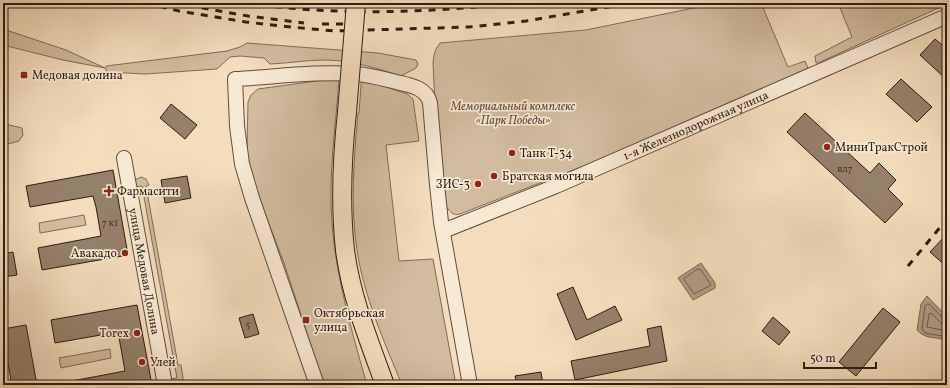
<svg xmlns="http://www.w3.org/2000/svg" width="950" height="388" viewBox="0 0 950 388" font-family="Vollkorn,serif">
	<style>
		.green { fill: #d2bca0; stroke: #7f6c5a }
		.water { fill: #b09c83; stroke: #7b6956 }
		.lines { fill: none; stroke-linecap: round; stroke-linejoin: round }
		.shore { stroke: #6e5c4b; stroke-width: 1 }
		.building { fill: #94816b; stroke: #2c1d13 }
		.minor-casing { stroke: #5e4d3e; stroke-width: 16 }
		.major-casing { stroke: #2c1d13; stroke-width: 20 }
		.minor { stroke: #f8e9d4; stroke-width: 14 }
		.major { stroke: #f4ddbd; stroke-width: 18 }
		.rail { stroke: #2c1d13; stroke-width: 3; stroke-dasharray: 7 7; stroke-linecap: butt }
		.major-bridge-casing { stroke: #2c1d13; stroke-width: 20; stroke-linecap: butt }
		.major-bridge { stroke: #f4ddbd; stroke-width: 18 }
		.poi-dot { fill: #8f2418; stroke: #f8e9d4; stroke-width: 1.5 }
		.labels { text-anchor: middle; stroke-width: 3.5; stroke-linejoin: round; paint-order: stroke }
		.number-label { font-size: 10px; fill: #463629 }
		.poi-label { font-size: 12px; fill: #2c1d13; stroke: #f8e9d4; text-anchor: start }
		.park-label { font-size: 12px; font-style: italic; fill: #5e4d3d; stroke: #f8e9d4 }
		.street-label { font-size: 12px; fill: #2c1d13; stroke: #f8e9d4 }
	</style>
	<rect width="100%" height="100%" fill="#f4ddbd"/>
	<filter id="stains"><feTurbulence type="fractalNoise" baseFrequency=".005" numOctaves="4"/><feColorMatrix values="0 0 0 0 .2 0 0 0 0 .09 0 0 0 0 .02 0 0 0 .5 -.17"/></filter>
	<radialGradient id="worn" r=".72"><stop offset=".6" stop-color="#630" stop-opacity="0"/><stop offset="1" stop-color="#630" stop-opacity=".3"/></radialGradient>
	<g class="green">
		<path d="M718,3H761L788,67L805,61L808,68L622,151L460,214C453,216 450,212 446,206L435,103L433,63L434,55L436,49L440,43L586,30Z"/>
		<polygon points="838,3 947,3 947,4 818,63 816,63 815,56 852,37"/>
		<polygon points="3,29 66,50 105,68 63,60 3,45"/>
		<path d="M247,43L378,53L416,60L418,64L416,68L401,76C382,70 361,63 341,61C317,58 294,63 270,64L264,58L240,56L230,57L217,69L145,74L106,72V66L227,51L240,47Z"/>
		<path d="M362,72L378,84L407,94L413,99L419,141L386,145L399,261L433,259L456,385H402C384,341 364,297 357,250C350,204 354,159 358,113H359Z"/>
		<path d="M339,78C336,126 328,174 332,223C336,278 352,332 367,385H324L284,263L256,190L250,169L247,150L248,102L251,95L258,89Z"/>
		<polygon points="5,124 22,128 23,135 19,141 8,144"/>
		<polygon points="141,177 146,179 149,185 146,186 178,365 181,365 184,385 172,385 169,379 177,378 142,186 134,187 135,180"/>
		<polygon points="84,215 86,225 40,233 39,223"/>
		<polygon points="110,349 111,358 61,368 59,358"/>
	</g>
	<g class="water">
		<polygon points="701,263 715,283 715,288 693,300 678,278"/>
		<path d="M927,296L947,317V343C939,334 928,342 917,330L921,304Z"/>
	</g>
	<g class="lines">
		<g class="shore">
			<polygon points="698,269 701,270 711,285 694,294 684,279"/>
			<polyline points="947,319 943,318 929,304 927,304 925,306 922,329 925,333 947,337"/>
			<polyline points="947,324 941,323 931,313 929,314 927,327 947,331"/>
		</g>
	</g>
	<g class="building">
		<polygon points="935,39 947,49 947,80 920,55"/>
		<polygon points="901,79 932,107 917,122 886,94"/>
		<polygon points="171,104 197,125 185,139 160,118"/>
		<polygon points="805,113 870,173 879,163 896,180 888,189 903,204 885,223 787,132"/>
		<polygon points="113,170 128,255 42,270 38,248 101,236 96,207 93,196 30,207 26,186"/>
		<polygon points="187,176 191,198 165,203 161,180"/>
		<polygon points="947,234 947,267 930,252"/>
		<polygon points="13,252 17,275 3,277 3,254"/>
		<polygon points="573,287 587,320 615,306 622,320 576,340 557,294"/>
		<polygon points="137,305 152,385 73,385 72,381 125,371 118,332 55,343 51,320"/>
		<polygon points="883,308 900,322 856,376 839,362"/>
		<polygon points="253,314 259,334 245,338 239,318"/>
		<polygon points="773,317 790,332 779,345 762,331"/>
		<polygon points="26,325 37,385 12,385 3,337 3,329"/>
		<polygon points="661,326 667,361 575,380 571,361 650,346 647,329"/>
		<polygon points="541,372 543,385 517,385 515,376"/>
	</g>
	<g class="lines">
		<g class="minor-casing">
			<g id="minor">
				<path id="s1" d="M124,158L165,385"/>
				<path id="s2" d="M443,231L556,186L947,16"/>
				<path d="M317,385L252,198L242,164L237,126L235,79C275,77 317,71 357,74C370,75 384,79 396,82C410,85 427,88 430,103L437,185L441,222L470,385"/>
			</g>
		</g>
		<g class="major-casing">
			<path id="major" d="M347,112C342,158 340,204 345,250C351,297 369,341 385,385"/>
		</g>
		<use href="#minor" class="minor"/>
		<use href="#major" class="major"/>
		<g class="rail">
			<polyline points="146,3 179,11 246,22 291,27 335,31 469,27 526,21 631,3"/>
			<polyline points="174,3 248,16 304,23"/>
			<path d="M247,3C334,16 429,13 515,3"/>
			<polyline points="316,3 373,5 430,3"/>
			<polyline points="577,7 595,3"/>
			<polyline points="322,24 360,24"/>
			<polyline points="908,266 947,219"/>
		</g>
		<g class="major-bridge-casing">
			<polyline id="major-bridge" points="347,112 356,3"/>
		</g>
		<use href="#major-bridge" class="major-bridge"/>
	</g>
	<g class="poi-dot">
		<rect x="20" y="71" width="8" height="8" rx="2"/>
		<circle cx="827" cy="147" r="4"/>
		<circle cx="512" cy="153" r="4"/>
		<circle cx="494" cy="176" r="4"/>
		<circle cx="478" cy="184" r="4"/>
		<path d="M107 185h4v4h4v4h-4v4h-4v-4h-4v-4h4z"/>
		<circle cx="125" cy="253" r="4"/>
		<rect x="302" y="316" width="8" height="8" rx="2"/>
		<circle cx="137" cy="333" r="4"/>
		<circle cx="142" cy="362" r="4"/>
	</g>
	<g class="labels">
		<g class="number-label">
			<text x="845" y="172">вл7</text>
			<text x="110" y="226">7 к1</text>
			<text x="248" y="328">5</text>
		</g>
		<g class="poi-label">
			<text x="32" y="79">Медовая долина</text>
			<text x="835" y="151">МиниТракСтрой</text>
			<text x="520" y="157">Танк Т-34</text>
			<text x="502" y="180">Братская могила</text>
			<text x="470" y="188" text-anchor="end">ЗИС-3</text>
			<text x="117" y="195">Фармасити</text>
			<text x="117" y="257" text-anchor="end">Авакадо</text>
			<text x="314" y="317">Октябрьская<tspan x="314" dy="14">улица</tspan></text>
			<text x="129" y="337" text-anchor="end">Torex</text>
			<text x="150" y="366">Улей</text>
		</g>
		<g class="park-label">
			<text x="513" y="110">Мемориальный комплекс<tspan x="513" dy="14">«Парк Победы»</tspan></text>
		</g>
		<g class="street-label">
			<text dy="4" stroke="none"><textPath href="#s2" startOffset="274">1-я Железнодорожная улица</textPath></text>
			<text dy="4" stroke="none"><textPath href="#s1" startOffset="115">улица Медовая Долина</textPath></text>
		</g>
	</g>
	<rect width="950" height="388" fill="none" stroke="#f4ddbd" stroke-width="16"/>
	<rect x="4" y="4" width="942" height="380" fill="none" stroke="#2c1d13" stroke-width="2"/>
	<rect x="8" y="8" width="934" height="372" fill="none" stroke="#2c1d13"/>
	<path d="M804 362v6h72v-6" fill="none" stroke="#2c1d13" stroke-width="2"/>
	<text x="810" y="362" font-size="12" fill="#2c1d13" stroke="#f8e9d4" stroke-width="3" paint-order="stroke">50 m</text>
	<rect width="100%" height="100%" filter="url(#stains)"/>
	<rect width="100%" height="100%" fill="url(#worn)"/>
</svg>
